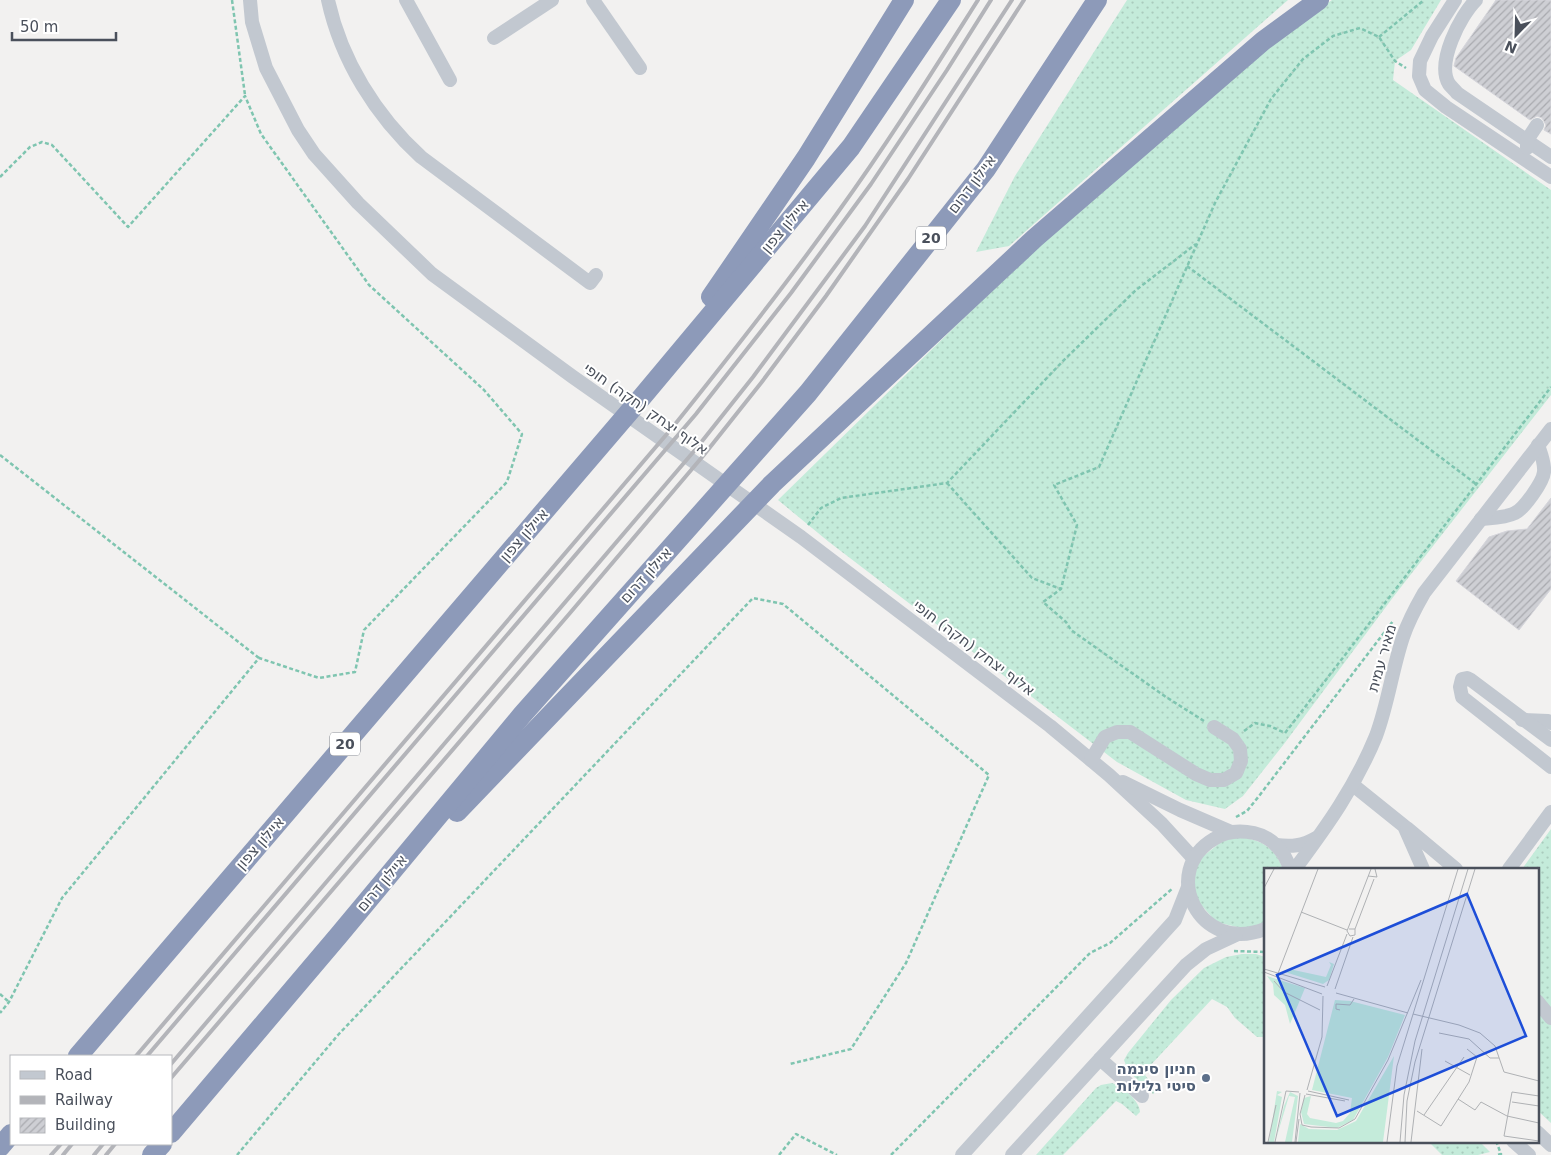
<svg xmlns="http://www.w3.org/2000/svg" width="1551" height="1155" viewBox="0 0 1551 1155" font-family="'DejaVu Sans','Noto Sans Hebrew',sans-serif">
	<style>
		.grass { fill: url(#grass-dots) }
		.building { fill: url(#building-hatch); stroke: #d5d5db }
		.lines { fill: none; stroke-linecap: round; stroke-linejoin: round }
		.path { stroke: #7fc5b0; stroke-width: 2.5; stroke-dasharray: 4 2.5; stroke-linecap: butt }
		.minor { stroke: #c2c8d0; stroke-width: 14 }
		.highway { stroke: #8d9ab9; stroke-width: 20 }
		.rail { stroke: #b3b4b9; stroke-width: 4 }
		.service-dot { fill: #5c6f8a; stroke: #fff; stroke-width: 2 }
		.labels { text-anchor: middle; stroke-width: 4; stroke-linejoin: round; paint-order: stroke }
		.shield { fill: #fff; stroke: #80848c; stroke-width: 1 }
		.shield-label { font-size: 14px; font-weight: bold; fill: #4a505b }
		.street-label { font-size: 15px; fill: #4a505b; stroke: #fff }
		.service-label { font-size: 15px; font-weight: bold; fill: #4e5e75; stroke: #fff; text-anchor: end }
		.inset-road { fill: none; stroke: #afb1b4; stroke-width: 1 }
		.view { fill: #1d4ed8; fill-opacity: 0.15; stroke: #1d4ed8; stroke-width: 2.5 }
		.inset-edge { fill: none; stroke: #4a505b; stroke-width: 2.5 }
	</style>
	<defs>
		<pattern id="grass-dots" width="8" height="8" patternUnits="userSpaceOnUse" patternTransform="scale(1.25)"><rect width="8" height="8" fill="#c4ebda"/><path d="M2 2h.1M6 6h.1" fill="none" stroke="#aacbbd" stroke-width="1.8" stroke-linecap="round"/></pattern>
		<pattern id="building-hatch" width="6" height="6" patternUnits="userSpaceOnUse" patternTransform="scale(1.25)"><rect width="6" height="6" fill="#cecfd4"/><path d="M-1 1l2-2M0 6l6-6M5 7l2-2" fill="none" stroke="#a9aaaf"/></pattern>
	</defs>
	<rect width="100%" height="100%" fill="#f2f1f0"/>
	<g class="grass">
		<polygon points="1127,0 1288,0 1009,246 976,252 1015,176"/>
		<polygon points="1332,0 1441,0 1411,50 1395,61 1393,80 1551,190 1551,395 1394,596 1284,744 1243,796 1225,809 1186,800 1117,762 829,542 778,500 1021,262 1270,43"/>
		<polygon points="1551,829 1551,1123 1537,1110 1537,869 1522,869"/>
		<path d="M1239,837C1262,840 1274,847 1283,869H1265V921L1260,925L1245,929L1216,922L1197,900L1194,885L1195,871L1202,857L1225,839Z"/>
		<polygon points="1242,954 1256,954 1265,957 1265,1037 1257,1037 1235,1018 1227,1007 1212,999 1148,1068 1145,1075 1157,1091 1153,1094 1128,1071 1124,1060 1128,1053 1171,1000 1204,968 1226,957"/>
		<path d="M1112,1083C1122,1086 1140,1101 1140,1112L1136,1116L1122,1104L1116,1101L1063,1155H1036L1096,1088L1101,1085Z"/>
		<polygon points="1428,1141 1479,1141 1490,1152 1478,1155 1442,1155"/>
	</g>
	<g class="building">
		<polygon points="1496,0 1551,0 1551,134 1544,130 1546,125 1542,118 1537,116 1530,120 1454,66 1456,58"/>
		<polygon points="1551,498 1551,589 1519,630 1456,581 1489,537 1507,531 1527,529"/>
	</g>
	<g class="lines">
		<g class="path">
			<polyline points="232,0 245,95"/>
			<polyline points="1379,37 1424,0"/>
			<polyline points="0,177 30,147 42,142 52,145 128,227 245,96 261,134 369,285 484,390 522,434 507,482 364,630 355,672 319,678 259,658 62,898 9,1002 0,1013"/>
			<polyline points="1187,266 1476,484"/>
			<polyline points="0,455 259,658"/>
			<polyline points="947,483 1032,578 1061,589"/>
			<polyline points="808,525 821,508 841,498 947,483 1063,361 1136,290 1196,244"/>
			<polyline points="1204,721 1166,697 1071,630 1066,622 1043,602 1061,589 1077,525 1054,485 1099,467 1215,203 1271,99 1303,59 1333,36 1360,28 1379,37 1395,61 1406,68"/>
			<polyline points="1244,731 1255,723 1270,726 1285,733 1551,387"/>
			<polyline points="1236,817 1247,811 1259,796 1393,621"/>
			<polyline points="1234,951 1265,952"/>
			<polyline points="0,994 9,1002"/>
			<polyline points="1496,1141 1501,1154 1496,1155"/>
			<polyline points="237,1155 338,1035 753,598 783,604 989,775 906,963 851,1049 790,1064"/>
			<polyline points="779,1155 796,1134 837,1155"/>
			<polyline points="891,1155 1090,953 1110,943 1173,888"/>
		</g>
		<g class="minor">
			<polyline points="250,0 252,22 266,68 298,130 314,154 358,203 432,274 573,377 801,537 1050,726 1109,775 1162,824 1194,859"/>
			<path d="M328,0C341,60 376,116 421,157L590,283L596,275"/>
			<polyline points="406,0 450,80"/>
			<polyline points="593,0 640,68"/>
			<polyline points="1455,0 1432,36 1420,61 1419,76 1425,90 1446,107 1551,177"/>
			<path d="M1476,0C1460,16 1436,63 1449,84C1451,87 1455,90 1457,93L1551,157"/>
			<polyline points="494,38 552,0"/>
			<polyline points="1527,148 1527,140 1537,125"/>
			<path d="M1481,519C1492,518 1505,518 1515,513C1524,509 1543,482 1544,472C1545,463 1541,454 1538,445"/>
			<polyline points="1522,720 1548,721 1551,723"/>
			<polyline points="1551,740 1471,680 1467,678 1462,679 1460,687 1462,697 1551,767"/>
			<polyline points="1091,760 1105,737 1117,732 1130,732 1196,774 1210,780 1224,780 1236,773 1241,761 1240,749 1233,739 1214,727"/>
			<polyline points="1123,782 1180,810 1231,832"/>
			<polyline points="1353,785 1404,826 1423,869"/>
			<polyline points="1407,828 1456,869"/>
			<path d="M1276,845C1292,847 1302,846 1316,838"/>
			<path d="M1295,869C1327,826 1355,787 1376,736C1388,704 1392,670 1403,637C1408,622 1416,607 1424,593L1551,429"/>
			<polyline points="1509,869 1551,812"/>
			<path d="M1265,929C1199,955 1159,871 1214,839C1226,831 1240,830 1254,833C1272,837 1285,852 1290,869"/>
			<polyline points="1537,1001 1551,1018"/>
			<polyline points="1100,1059 1142,1096"/>
			<polyline points="1537,1132 1551,1145"/>
			<polyline points="1513,1141 1529,1155"/>
			<polyline points="962,1155 1175,920 1188,887"/>
			<polyline points="1012,1155 1186,965 1206,949 1236,935"/>
		</g>
		<g class="highway">
			<polyline points="711,297 806,158 904,0"/>
			<polyline points="457,812 772,484 1035,238 1263,41 1319,0"/>
			<polyline points="78,1056 642,397 851,147 951,0"/>
			<polyline points="171,1133 339,935 522,715 808,393 986,169 1097,0"/>
			<polyline points="0,1147 11,1134"/>
			<polyline points="152,1155 162,1144"/>
		</g>
		<g class="rail">
			<path d="M136,1056L672,428C729,357 785,286 838,212C888,143 933,71 978,0"/>
			<polyline points="147,1056 696,414 791,293 871,184 947,70 991,0"/>
			<polyline points="171,1064 695,450 753,377 865,226 1012,0"/>
			<polyline points="171,1078 570,613 703,456 761,383 826,296 908,179 1024,0"/>
			<polyline points="51,1155 61,1144"/>
			<polyline points="63,1155 72,1144"/>
			<polyline points="94,1155 103,1144"/>
			<polyline points="106,1155 115,1144"/>
		</g>
	</g>
	<circle class="service-dot" cx="1206" cy="1078" r="5"/>
	<g class="labels">
		<g class="shield">
			<rect x="916" y="226.5" width="30" height="23" rx="4"/>
			<rect x="330" y="732.5" width="30" height="23" rx="4"/>
		</g>
		<g class="shield-label">
			<text x="931" y="243">20</text>
			<text x="345" y="749">20</text>
		</g>
		<g class="street-label">
			<text transform="translate(972 184) rotate(-53)" y="5">איילון דרום</text>
			<text transform="translate(785 226) rotate(-50)" y="5">איילון צפון</text>
			<text transform="translate(646 409) rotate(35)" y="5">אלוף יצחק (חקה) חופי</text>
			<text transform="translate(524 535) rotate(-49)" y="5">איילון צפון</text>
			<text transform="translate(646 575) rotate(-48)" y="5">איילון דרום</text>
			<text transform="translate(974 648) rotate(37)" y="5">אלוף יצחק (חקה) חופי</text>
			<text transform="translate(1382 658) rotate(-74)" y="5">מאיר עמית</text>
			<text transform="translate(260 843) rotate(-49)" y="5">איילון צפון</text>
			<text transform="translate(382 883) rotate(-50)" y="5">איילון דרום</text>
		</g>
		<g class="service-label">
			<text x="1196" y="1074">חניון סינמה<tspan x="1196" dy="17">סיטי גלילות</tspan></text>
		</g>
	</g>
	<g transform="translate(1264 868)">
		<rect width="275" height="275" fill="#f2f1f0"/>
		<path d="M65,94L70,96L65,112L59,116L21,104L25,101L62,109L67,97ZM3,108L41,120L26,156L21,137L10,127L9,116ZM71,132L86,133L141,147L124,189L89,252L73,260L40,256L37,244L40,230L47,228L43,246L46,250L72,255L79,253L86,245L88,230L48,222ZM130,188L119,274H34L36,256L45,261L73,262L92,253ZM13,223L18,224L13,227L18,229L10,274H5ZM26,224L34,228L28,274H21L31,229L25,228L12,271L20,238Z" fill="#c4ebda"/>
		<path class="inset-road" d="M104,8L113,9L111,1M0,20L10,1M37,44L83,62M85,61H91V67L86,68L83,63L107,1M91,61L110,11M0,101L61,119M0,104L58,126M13,108L54,1M10,113L20,124L56,142M63,118L83,66M71,121L89,69M72,125L144,145M76,142L72,141V136L86,137L90,131M149,146L195,157L216,165L231,178L240,204L275,213M175,165L205,171L226,190H235M181,193L206,207M43,222L58,169L59,128M44,223L85,232M42,226L81,233M275,228L248,224L240,268L275,273M194,231L211,242L217,234L243,248L275,255M248,234L275,238M153,243L177,258L205,214L213,189L203,181M36,246L41,227M36,246L38,257L47,259L75,260L91,251L124,192L157,112M160,247L200,189M4,274L12,237M11,274L22,223L35,224M31,274L36,225M32,274L35,251M123,274L133,198L194,1M136,274L140,227L151,173L204,1M141,274L143,233L151,194L211,1M147,274L158,181"/>
		<path class="view" d="M203,26L262,168L73,248L13,107Z"/>
		<rect width="275" height="275" class="inset-edge"/>
	</g>
	<rect x="10" y="1055" width="162" height="90" fill="#ffffff" stroke="#b7b9bd"/>
	<rect x="20" y="1071" width="25" height="8" fill="#c2c8d0" stroke="#b7b9bd"/>
	<text x="55" y="1080" font-size="15" fill="#4a505b">Road</text>
	<rect x="20" y="1096" width="25" height="8" fill="#b3b4b9" stroke="#b7b9bd"/>
	<text x="55" y="1105" font-size="15" fill="#4a505b">Railway</text>
	<rect x="20" y="1118" width="25" height="15" fill="url(#building-hatch)" stroke="#b7b9bd"/>
	<text x="55" y="1130" font-size="15" fill="#4a505b">Building</text>
	<g transform="translate(1516 35) rotate(203)" stroke="#ffffff" stroke-width="4" paint-order="stroke">
	<path d="M0-4L9 19L0 12L-9 19Z" fill="#4a505b"/>
	<text y="-8" font-size="14" font-weight="bold" text-anchor="middle" fill="#4a505b">N</text>
	</g>
	<path d="M12 32v8h104v-8" fill="none" stroke="#4a505b" stroke-width="2.5"/>
	<text x="20" y="32" font-size="15" fill="#4a505b" stroke="#ffffff" stroke-width="4" paint-order="stroke">50 m</text>
</svg>
